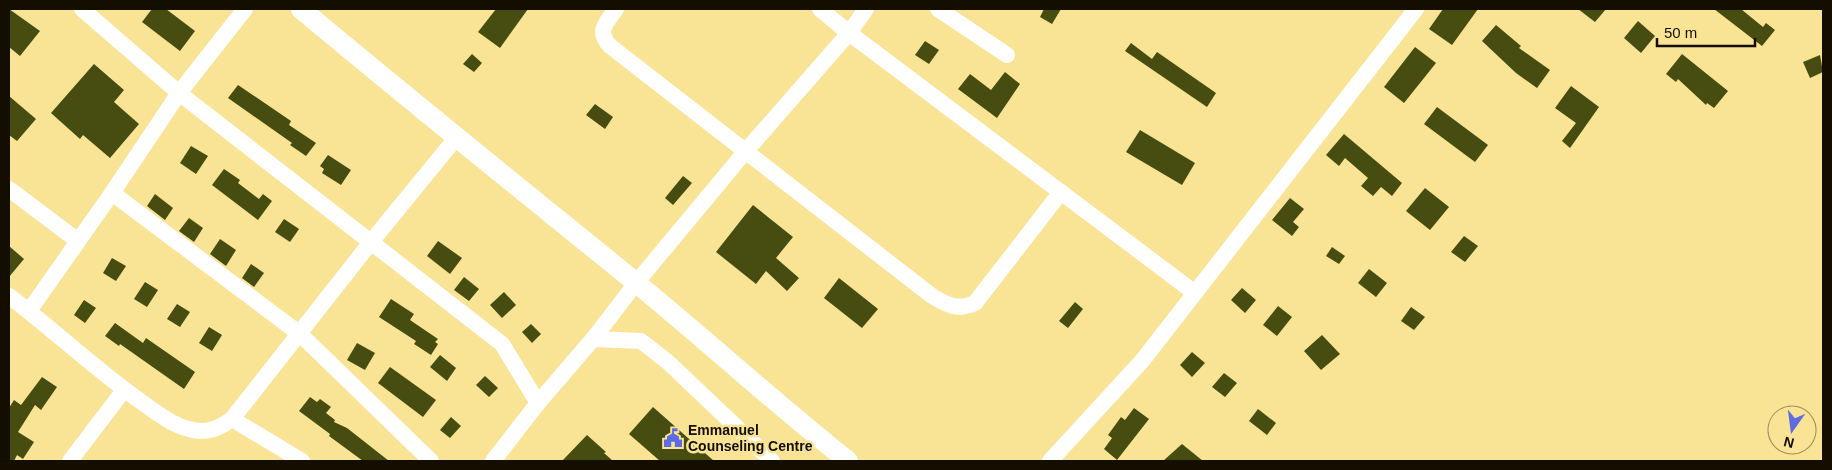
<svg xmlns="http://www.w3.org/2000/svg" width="1832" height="470" viewBox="0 0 1832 470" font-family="Helvetica,sans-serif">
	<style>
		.building { fill: #474c10 }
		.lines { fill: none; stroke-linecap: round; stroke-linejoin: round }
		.minor { stroke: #fff; stroke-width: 16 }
		.major { stroke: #fff; stroke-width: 20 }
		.labels { text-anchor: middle; stroke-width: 5; stroke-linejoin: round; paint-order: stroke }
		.poi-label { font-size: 14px; font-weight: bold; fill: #140e00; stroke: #f9e394; text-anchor: start }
	</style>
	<rect width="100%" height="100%" fill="#f9e394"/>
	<g class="building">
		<polygon points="9,9 40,31 20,56 9,47"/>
		<polygon points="152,9 166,9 195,31 180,51 142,22"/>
		<polygon points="496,9 528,9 500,48 478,32"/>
		<polygon points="1044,9 1061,9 1052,24 1040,17"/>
		<polygon points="1443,9 1478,9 1452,45 1429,29"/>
		<polygon points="1578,9 1606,9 1595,22"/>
		<polygon points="1714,9 1741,9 1763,27 1766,23 1775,30 1762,46"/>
		<polygon points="1638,21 1655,36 1641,53 1624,38"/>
		<polygon points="1496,25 1521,46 1519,48 1550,70 1537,88 1516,73 1482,41"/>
		<polygon points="925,41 939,50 929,64 915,55"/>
		<polygon points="1131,43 1152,59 1157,52 1216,93 1207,107 1125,51"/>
		<polygon points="1415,47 1436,63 1404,103 1384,87"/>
		<polygon points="472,54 482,63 474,72 463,64"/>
		<polygon points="1682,54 1728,91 1714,108 1707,103 1706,105 1678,79 1676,82 1666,74"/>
		<polygon points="1820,55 1823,72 1810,78 1803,62"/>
		<polygon points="94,64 124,90 114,102 139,124 110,158 83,135 80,139 51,113"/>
		<polygon points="1005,72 1020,84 997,118 958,89 970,74 991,90"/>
		<polygon points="238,85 291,121 289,125 316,143 306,156 290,145 292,143 228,98"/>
		<polygon points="1571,86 1599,107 1570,148 1562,141 1576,123 1555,108"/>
		<polygon points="9,96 36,119 17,141 9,135"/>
		<polygon points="595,104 613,117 605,129 586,115"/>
		<polygon points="1437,107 1488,145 1475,162 1424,124"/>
		<polygon points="1140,130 1195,163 1182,185 1126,152"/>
		<polygon points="1344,134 1402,183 1392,196 1381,187 1373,196 1361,186 1368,178 1345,158 1339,166 1326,155"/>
		<polygon points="191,146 208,156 196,174 180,163"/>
		<polygon points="328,155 351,170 341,185 322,173 324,169 320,166"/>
		<polygon points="224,169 240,180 238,183 259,199 263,194 272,201 258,220 212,185"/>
		<polygon points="683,176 692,183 673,205 665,198"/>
		<polygon points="1425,188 1449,207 1430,230 1406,211"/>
		<polygon points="155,194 173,208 165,220 147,206"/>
		<polygon points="1290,198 1304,209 1293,222 1299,227 1292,236 1272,220"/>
		<polygon points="753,205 793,237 776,258 799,278 787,291 766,271 756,284 716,252"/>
		<polygon points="189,218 203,228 194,242 179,231"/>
		<polygon points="284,219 299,229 290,242 275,232"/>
		<polygon points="1464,236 1478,246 1465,262 1451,252"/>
		<polygon points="220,239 236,250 226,266 210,254"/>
		<polygon points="438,241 462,258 450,274 427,256"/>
		<polygon points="9,246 24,259 9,277"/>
		<polygon points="1332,247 1345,256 1339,264 1326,256"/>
		<polygon points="112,258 126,266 116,281 103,273"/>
		<polygon points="251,264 264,273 254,287 242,278"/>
		<polygon points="1369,269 1387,283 1376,297 1358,283"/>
		<polygon points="464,277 479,289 469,301 454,290"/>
		<polygon points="839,278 878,309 862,328 824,298"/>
		<polygon points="145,282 158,290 147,307 134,299"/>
		<polygon points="1242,288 1256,300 1245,313 1231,300"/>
		<polygon points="504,292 516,305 502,318 490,305"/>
		<polygon points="391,299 414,314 410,320 438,339 435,342 438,344 431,355 414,344 416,341 379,317"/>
		<polygon points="84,300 96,308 85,323 74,315"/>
		<polygon points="1075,302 1083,309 1068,328 1059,321"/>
		<polygon points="177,304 190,312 180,327 167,319"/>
		<polygon points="1278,306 1292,317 1277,336 1263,325"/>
		<polygon points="1411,307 1425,317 1414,330 1401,321"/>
		<polygon points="115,323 143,343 146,338 195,372 184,389 120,344 119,346 105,336"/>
		<polygon points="531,324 541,334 532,343 522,332"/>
		<polygon points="209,327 222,335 212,351 199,343"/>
		<polygon points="1322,335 1340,354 1321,370 1304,351"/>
		<polygon points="357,343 375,353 365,370 347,360"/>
		<polygon points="1192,352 1205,363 1192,377 1180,365"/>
		<polygon points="440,355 456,368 447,381 430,367"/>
		<polygon points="390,367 436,400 423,417 378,383"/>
		<polygon points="1224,373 1237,383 1225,397 1212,387"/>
		<polygon points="485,376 498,388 489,397 476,385"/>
		<polygon points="42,377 57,387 41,410 35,405 18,432 34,442 23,459 17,455 14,461 9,461 9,408 14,400 21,405"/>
		<polygon points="310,397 317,402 320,399 331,407 326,413 335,420 334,422 347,428 389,461 363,461 329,436 330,434 299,411"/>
		<polygon points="653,407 714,461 660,461 629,434"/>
		<polygon points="1134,408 1149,419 1117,460 1104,449 1112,438 1108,435 1121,417 1125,420"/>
		<polygon points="1258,409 1276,423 1267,435 1249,421"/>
		<polygon points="451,417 461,426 450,438 440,430"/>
		<polygon points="587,435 606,452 604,453 613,461 562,461"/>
		<polygon points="1182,444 1203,461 1163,461"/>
	</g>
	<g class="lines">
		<g class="minor">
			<polyline points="82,9 179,93 502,344 538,403"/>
			<path d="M616,9C606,23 596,31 610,46L932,296C947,305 958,311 975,303L1061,192"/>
			<polyline points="866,9 849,33 1195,293"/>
			<polyline points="938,9 1007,55"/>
			<polyline points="9,189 78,241"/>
			<polyline points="112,193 300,334 431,461"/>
			<path d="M9,296C54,330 96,370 143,403C157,413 172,425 189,429C206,434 218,429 232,419L371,242L456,138"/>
			<polyline points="29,311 112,193 179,93 245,9"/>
			<polyline points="593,339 641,341 669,363 772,461"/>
			<polyline points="232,419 302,461"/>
			<polyline points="70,461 124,390"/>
			<polyline points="493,461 538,403 593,339 636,283 745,152 849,33 820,9"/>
			<polyline points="1050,461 1142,361 1416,9"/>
		</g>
		<path class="major" d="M301,9C411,101 523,191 634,281C706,340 775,403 848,461"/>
	</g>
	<defs>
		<g id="civic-bare" transform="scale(1.5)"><path d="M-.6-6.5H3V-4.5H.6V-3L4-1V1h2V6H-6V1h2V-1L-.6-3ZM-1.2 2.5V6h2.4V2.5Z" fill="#5d6ce3" stroke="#f9e394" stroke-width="2.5" paint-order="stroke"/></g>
	</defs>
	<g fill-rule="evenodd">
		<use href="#civic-bare" x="673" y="438"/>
	</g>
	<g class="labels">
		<g class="poi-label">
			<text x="688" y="435">Emmanuel<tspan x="688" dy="16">Counseling Centre</tspan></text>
		</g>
	</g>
	<rect width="1832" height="470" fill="none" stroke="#140e00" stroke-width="20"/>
	<g transform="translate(1792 430) rotate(194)"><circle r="24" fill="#f9e394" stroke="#9d8e59"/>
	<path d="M0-4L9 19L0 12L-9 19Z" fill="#5d6ce3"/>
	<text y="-8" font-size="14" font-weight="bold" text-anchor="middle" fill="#140e00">N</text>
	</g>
	<path d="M1657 38v8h98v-8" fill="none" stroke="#140e00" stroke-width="2.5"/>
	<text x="1664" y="38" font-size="15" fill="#140e00" stroke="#f9e394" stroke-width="4" paint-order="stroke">50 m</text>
</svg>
